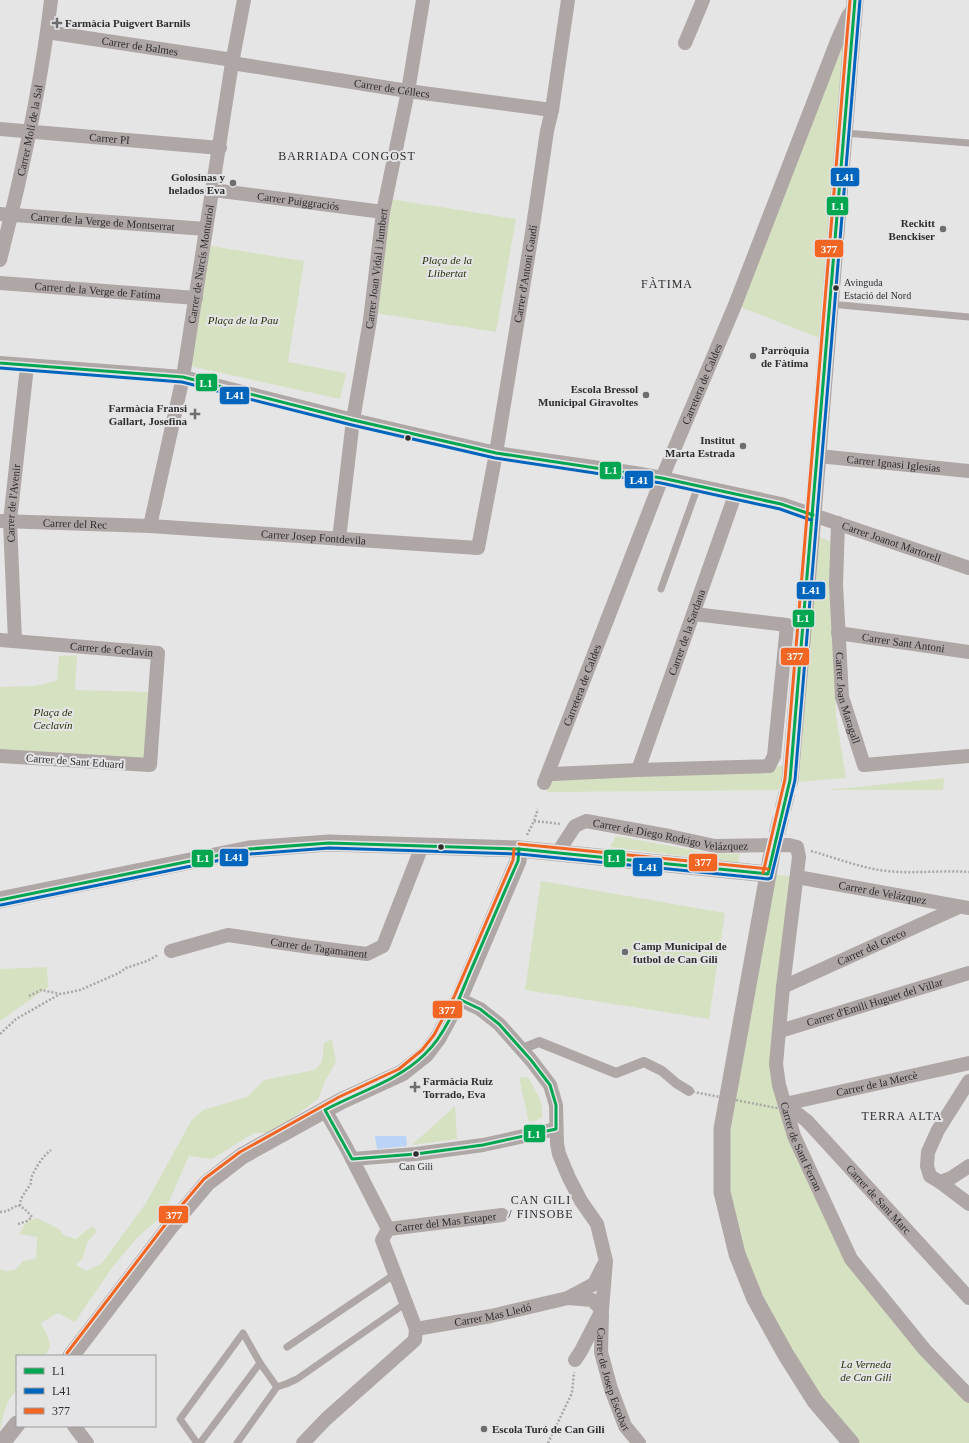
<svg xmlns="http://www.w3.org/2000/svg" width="969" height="1443" viewBox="0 0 969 1443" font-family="'Times New Roman',serif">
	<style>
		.green { fill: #d6e1c2 }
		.water { fill: #bad3f6 }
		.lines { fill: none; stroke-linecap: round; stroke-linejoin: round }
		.tertiary-tunnel { stroke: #c0c0c0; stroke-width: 17; stroke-dasharray: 17 8; stroke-linecap: butt }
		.path { stroke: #aba6a6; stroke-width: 2.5; stroke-dasharray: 2 2; stroke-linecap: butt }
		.service { stroke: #afa6a6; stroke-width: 7 }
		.pedestrian { stroke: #afa6a6; stroke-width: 10 }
		.minor { stroke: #afa6a6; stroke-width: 14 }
		.tertiary { stroke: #afa6a6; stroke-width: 17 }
		.path-bridge { stroke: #aba6a6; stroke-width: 2.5; stroke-dasharray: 2 2; stroke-linecap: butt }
		.bus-1-casing { stroke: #e4e4e6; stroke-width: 6 }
		.bus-2-casing { stroke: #e4e4e6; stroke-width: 6 }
		.bus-3-casing { stroke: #e4e4e6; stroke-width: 6 }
		.bus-1 { stroke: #00a650; stroke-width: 3 }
		.bus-2 { stroke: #0065bd; stroke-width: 3 }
		.bus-3 { stroke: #f26522; stroke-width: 3 }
		.poi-dot { fill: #6d6d6e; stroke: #e4e4e6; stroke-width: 1.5 }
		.bus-dot { fill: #2d2d2e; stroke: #e4e4e6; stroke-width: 1.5 }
		.labels { text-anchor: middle; stroke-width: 4; stroke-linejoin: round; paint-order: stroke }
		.bus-label { font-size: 10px; fill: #2d2d2e; stroke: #e4e4e6; text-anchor: start }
		.poi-label { font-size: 11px; font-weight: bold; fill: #2d2d2e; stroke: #e4e4e6; text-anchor: start }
		.street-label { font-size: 11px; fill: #2d2d2e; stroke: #e4e4e6 }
		.park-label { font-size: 11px; font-style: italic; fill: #273307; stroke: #e4e4e6 }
		.neighbourhood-label { font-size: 12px; letter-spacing: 1px; fill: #2d2d2e; stroke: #e4e4e6 }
		.line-badge { stroke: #e4e4e6; stroke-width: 1.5 }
		.badge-label { font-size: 11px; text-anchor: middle; font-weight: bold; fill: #fff }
	</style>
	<rect width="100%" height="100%" fill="#e5e5e5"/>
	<g class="green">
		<polygon points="837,41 851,48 827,341 735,305"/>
		<polygon points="390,199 516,219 496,332 375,313"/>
		<polygon points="204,245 304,261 288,362 346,373 340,399 185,365"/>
		<polygon points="815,535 833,543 836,716 846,778 799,782"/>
		<polygon points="77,655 75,690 148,692 144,765 0,751 0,687 33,686 57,681 59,656"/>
		<polygon points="785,766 782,790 547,792 549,780"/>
		<polygon points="944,778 943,790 827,790"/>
		<polygon points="616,836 710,853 740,854 738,863 610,847"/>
		<polygon points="768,874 797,877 779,1085 851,1259 969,1400 969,1443 851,1443 815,1401 737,1254 722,1129"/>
		<polygon points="541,881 725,913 709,1019 525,990"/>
		<polygon points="47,967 48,987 0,1021 0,969"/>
		<path d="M332,1039L336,1062L325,1081L319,1098L273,1133H254L212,1159L189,1156L163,1215L136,1239L111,1269L75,1322L58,1313L41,1323L48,1337L50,1347L45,1356H17V1391C4,1402 4,1416 0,1430V1269L5,1271L15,1270L23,1261L36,1259L37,1237L19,1234L27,1221L37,1218L59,1229L63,1235L76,1239L92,1226L97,1231L87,1243L83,1258L76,1265L87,1271L102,1263L146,1203L191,1121L203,1110L247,1097L264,1080L315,1070L322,1062L324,1043Z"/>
		<path d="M528,1077C535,1090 544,1102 542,1117L537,1120L529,1122L519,1078Z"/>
		<polygon points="455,1106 457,1139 412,1145"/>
	</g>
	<polygon class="water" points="375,1136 406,1136 407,1146 377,1149"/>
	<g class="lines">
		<polyline class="tertiary-tunnel" points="771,858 790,780"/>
		<g class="path">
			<polyline points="534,821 561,824"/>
			<polyline points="527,835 534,821 538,809"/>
			<path d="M811,851C836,858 861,868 886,871C914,874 941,870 969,872"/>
			<polyline points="29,996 41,990 61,994 80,990 119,973 126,968 147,961 158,955"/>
			<polyline points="0,1034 16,1019 60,994"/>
			<path d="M20,1206C20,1196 27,1191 31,1183C31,1181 31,1178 32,1176C36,1167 43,1156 51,1150"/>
			<path d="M0,1212L7,1211L18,1205C24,1208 28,1212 32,1217L27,1221L18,1224"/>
			<polyline points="548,1443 572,1393 574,1372"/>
		</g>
		<g class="service">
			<polyline points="845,133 969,143"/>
			<polyline points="830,304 969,317"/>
			<polyline points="661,589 698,486"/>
			<polyline points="287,1347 395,1274"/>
			<polyline points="197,1443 180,1419 243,1333 260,1363 277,1387"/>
			<polyline points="200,1443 260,1363"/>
			<polyline points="237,1443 277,1387 286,1384 297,1379 406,1303"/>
		</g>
		<polyline class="pedestrian" points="522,1049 539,1042 616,1073 644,1062 662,1071 676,1083 689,1091"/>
		<g class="minor">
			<path id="s1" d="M47,32L233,60"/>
			<polyline points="685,43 703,0"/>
			<path id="s2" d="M232,63L408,91L552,110"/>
			<path id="s3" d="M0,129L220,148"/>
			<path id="s4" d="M213,190L383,212"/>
			<path id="s5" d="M0,214L206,229"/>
			<path id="s6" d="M0,260C22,174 41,88 51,0"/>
			<path id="s7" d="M0,283L196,298"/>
			<path id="s8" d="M0,363L183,377L353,420L496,453L635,473L662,478L781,504L969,568"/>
			<path id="s9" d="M818,456L969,471"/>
			<path id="s10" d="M0,521L150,526L478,548L496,453L532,233L547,131L552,110L568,0"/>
			<path id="s11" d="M838,523L836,584L842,697L864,765L969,756"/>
			<path id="s12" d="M150,526L183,377L232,63L244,0"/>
			<path id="s13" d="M339,539L353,420L370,320L383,212L408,91L423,0"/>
			<path id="s14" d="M838,633L969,652"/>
			<path id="s15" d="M0,640L158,653L150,765L0,756"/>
			<path id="s16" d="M15,641L10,521L27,366"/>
			<path id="s17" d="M638,770L735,495"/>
			<polyline points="553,774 638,770 769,766 774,756 787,625 694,614"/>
			<path id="s18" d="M544,783L662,478L735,305L837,41L848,16L854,8"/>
			<path id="s19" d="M558,852L575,826L586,821L669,836L715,846L789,845L797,847L799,857L783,987L776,1064L779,1085L794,1136L851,1259L925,1350L969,1396"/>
			<path id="s20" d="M797,877L969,908"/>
			<path id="s21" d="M171,951L228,935L303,946L367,954L383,946L422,846"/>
			<path id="s22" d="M783,987L959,907"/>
			<polyline points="459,999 480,1009 499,1024 531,1060 550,1085 556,1105 557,1144 559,1154 569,1178 581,1201 597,1224 606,1261 602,1310 581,1351 575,1360"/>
			<path id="s23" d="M780,1031L969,973"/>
			<polyline points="969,1081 938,1130 928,1152 927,1166 930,1176 940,1182 951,1178 969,1166"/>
			<path id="s24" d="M785,1104L807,1121L969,1298"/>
			<path id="s25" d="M785,1104L969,1063"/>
			<polyline points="352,1159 416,1154 483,1145 556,1129"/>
			<polyline points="940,1182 969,1204"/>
			<path id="s26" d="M388,1229L502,1215"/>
			<polyline points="568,1298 594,1284 603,1266"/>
			<path id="s27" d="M602,1315L601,1352L611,1389L625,1426L639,1443"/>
			<path id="s28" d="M416,1329L491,1316L568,1298L592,1300L602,1310"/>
			<polyline points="74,1426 87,1443"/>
			<polyline points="303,1443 326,1419 415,1340 416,1329 382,1240 388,1229 346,1147 325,1110"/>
		</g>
		<g class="tertiary">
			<polyline points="790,780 813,515 855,0"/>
			<polyline points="771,858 722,1129 722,1192 737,1254 755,1299 786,1355 815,1401 851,1443"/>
			<polyline points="0,900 249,849 329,843 519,849 768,874"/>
			<polyline points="71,1356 169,1228 207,1183 242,1156 341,1101 402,1073 426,1054 438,1038 459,999 518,861 519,849"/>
			<polyline points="2,1443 17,1424"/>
		</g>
		<polyline class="path-bridge" points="689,1091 787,1110"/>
		<g class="bus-1-casing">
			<g id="bus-1">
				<polyline points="0,363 183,377 353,420 496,453 662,478 781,504 813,515"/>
				<polyline points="0,900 249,849 329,843 519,849 768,874 790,780 855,0"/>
				<path d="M459,999L480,1009L499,1024L531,1060L550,1085L556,1105V1129L483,1145L416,1154L352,1159L325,1110C358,1092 398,1081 425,1054C448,1032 459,998 471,970C487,933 502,897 518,861L519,849"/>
			</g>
		</g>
		<g class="bus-2-casing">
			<g id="bus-2">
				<polyline points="0,368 182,382 352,425 495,458 661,483 780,509 811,520"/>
				<polyline points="1,905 250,854 329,848 519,854 768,879 771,878 795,780 860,0"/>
			</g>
		</g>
		<g class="bus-3-casing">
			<g id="bus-3">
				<polyline points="519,844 768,869"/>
				<polyline points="763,873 785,779 850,0"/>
				<polyline points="67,1353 165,1225 204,1179 240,1152 339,1097 399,1069 422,1050 434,1035 454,997 513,860 514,849"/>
			</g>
		</g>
		<use href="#bus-1" class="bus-1"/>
		<use href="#bus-2" class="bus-2"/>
		<use href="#bus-3" class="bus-3"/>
	</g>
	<g class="poi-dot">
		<path d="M55 17h4v4h4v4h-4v4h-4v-4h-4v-4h4z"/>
		<circle cx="233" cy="183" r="4"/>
		<circle cx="943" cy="229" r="4"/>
		<circle cx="753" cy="356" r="4"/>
		<circle cx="646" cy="395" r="4"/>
		<path d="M193 408h4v4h4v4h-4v4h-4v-4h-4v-4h4z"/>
		<circle cx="743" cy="446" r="4"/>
		<circle cx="625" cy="952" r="4"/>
		<path d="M413 1081h4v4h4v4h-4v4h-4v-4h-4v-4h4z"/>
		<circle cx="484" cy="1429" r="4"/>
	</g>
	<g class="bus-dot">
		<circle cx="836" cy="288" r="3.5"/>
		<circle cx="408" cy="438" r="3.5"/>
		<circle cx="441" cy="847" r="3.5"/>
		<circle cx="416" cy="1154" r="3.5"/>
	</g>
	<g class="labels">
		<g class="bus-label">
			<text x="844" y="286">Avinguda<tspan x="844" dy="13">Estació del Nord</tspan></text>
			<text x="416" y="1170" text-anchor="middle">Can Gili</text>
		</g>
		<g class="poi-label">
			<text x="65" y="27">Farmàcia Puigvert Barnils</text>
			<text x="225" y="181" text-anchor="end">Golosinas y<tspan x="225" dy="13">helados Eva</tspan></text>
			<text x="935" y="227" text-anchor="end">Reckitt<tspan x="935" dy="13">Benckiser</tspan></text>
			<text x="761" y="354">Parròquia<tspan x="761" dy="13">de Fàtima</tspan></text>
			<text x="638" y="393" text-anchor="end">Escola Bressol<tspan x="638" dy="13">Municipal Giravoltes</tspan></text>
			<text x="187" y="412" text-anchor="end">Farmàcia Fransi<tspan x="187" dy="13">Gallart, Josefina</tspan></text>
			<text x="735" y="444" text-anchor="end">Institut<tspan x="735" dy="13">Marta Estrada</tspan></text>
			<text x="633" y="950">Camp Municipal de<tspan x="633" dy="13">futbol de Can Gili</tspan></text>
			<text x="423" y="1085">Farmàcia Ruiz<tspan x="423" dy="13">Torrado, Eva</tspan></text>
			<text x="492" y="1433">Escola Turó de Can Gili</text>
		</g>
		<g class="street-label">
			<text dy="4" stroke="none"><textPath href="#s1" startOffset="94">Carrer de Balmes</textPath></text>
			<text dy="4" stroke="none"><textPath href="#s2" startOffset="162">Carrer de Céllecs</textPath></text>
			<text dy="4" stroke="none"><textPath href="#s6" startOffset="133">Carrer Molí de la Sal</textPath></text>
			<text dy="4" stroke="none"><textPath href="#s3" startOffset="110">Carrer PI</textPath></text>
			<text dy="4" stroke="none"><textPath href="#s4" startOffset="86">Carrer Puiggraciós</textPath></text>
			<text dy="4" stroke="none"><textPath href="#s5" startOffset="103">Carrer de la Verge de Montserrat</textPath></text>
			<text dy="4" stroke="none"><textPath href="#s12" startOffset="267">Carrer de Narcís Monturiol</textPath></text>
			<text dy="4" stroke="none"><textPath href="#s13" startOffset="273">Carrer Joan Vidal i Jumbert</textPath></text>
			<text dy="4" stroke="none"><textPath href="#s10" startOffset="757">Carrer d'Antoni Gaudí</textPath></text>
			<text dy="4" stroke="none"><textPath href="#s7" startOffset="98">Carrer de la Verge de Fatima</textPath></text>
			<text dy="4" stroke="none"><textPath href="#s18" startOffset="429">Carretera de Caldes</textPath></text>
			<text dy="4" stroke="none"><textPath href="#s9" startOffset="76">Carrer Ignasi Iglesias</textPath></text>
			<text dy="4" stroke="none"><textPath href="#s16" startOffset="138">Carrer de l'Avenir</textPath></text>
			<text dy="4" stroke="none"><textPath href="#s10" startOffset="75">Carrer del Rec</textPath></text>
			<text dy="4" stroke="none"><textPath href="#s10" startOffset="314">Carrer Josep Fontdevila</textPath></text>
			<text dy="4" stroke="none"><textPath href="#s8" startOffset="912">Carrer Joanot Martorell</textPath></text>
			<text dy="4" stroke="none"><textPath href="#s17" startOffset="146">Carrer de la Sardana</textPath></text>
			<text dy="4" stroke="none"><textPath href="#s14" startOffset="66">Carrer Sant Antoni</textPath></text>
			<text dy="4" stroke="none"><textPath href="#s15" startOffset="112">Carrer de Ceclavin</textPath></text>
			<text dy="4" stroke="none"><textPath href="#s18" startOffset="105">Carretera de Caldes</textPath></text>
			<text dy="4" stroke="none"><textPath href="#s11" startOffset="176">Carrer Joan Maragall</textPath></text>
			<text transform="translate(75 761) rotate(4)" y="4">Carrer de Sant Eduard</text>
			<text dy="4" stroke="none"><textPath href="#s19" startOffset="129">Carrer de Diego Rodrigo Velázquez</textPath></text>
			<text dy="4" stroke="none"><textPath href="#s20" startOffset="87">Carrer de Velázquez</textPath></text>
			<text dy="4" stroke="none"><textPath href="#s21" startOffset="151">Carrer de Tagamanent</textPath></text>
			<text dy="4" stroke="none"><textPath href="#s22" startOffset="97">Carrer del Greco</textPath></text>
			<text dy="4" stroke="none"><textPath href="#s23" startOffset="99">Carrer d'Emili Huguet del Villar</textPath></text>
			<text dy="4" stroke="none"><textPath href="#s25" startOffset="94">Carrer de la Mercè</textPath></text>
			<text dy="4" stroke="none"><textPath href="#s19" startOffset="562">Carrer de Sant Ferran</textPath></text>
			<text dy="4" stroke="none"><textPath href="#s24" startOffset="134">Carrer de Sant Marc</textPath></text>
			<text dy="4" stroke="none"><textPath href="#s26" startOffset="58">Carrer del Mas Estaper</textPath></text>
			<text dy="4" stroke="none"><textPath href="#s28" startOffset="78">Carrer Mas Lledó</textPath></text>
			<text dy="4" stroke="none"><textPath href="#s27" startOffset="66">Carrer de Josep Escobar</textPath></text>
		</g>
		<g class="park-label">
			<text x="447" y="264">Plaça de la<tspan x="447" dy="13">Llibertat</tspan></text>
			<text x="243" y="324">Plaça de la Pau</text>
			<text x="53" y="716">Plaça de<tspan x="53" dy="13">Ceclavín</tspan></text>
			<text x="866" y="1368">La Verneda<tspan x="866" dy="13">de Can Gili</tspan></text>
		</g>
		<g class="neighbourhood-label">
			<text x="347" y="160">BARRIADA CONGOST</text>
			<text x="667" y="288">FÀTIMA</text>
			<text x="902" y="1120">TERRA ALTA</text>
			<text x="541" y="1204">CAN GILI<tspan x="541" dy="14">/ FINSOBE</tspan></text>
		</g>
	</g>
	<g class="line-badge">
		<rect x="830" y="167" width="30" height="20" rx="4" fill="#0065bd"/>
		<rect x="826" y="196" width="23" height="20" rx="4" fill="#00a650"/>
		<rect x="814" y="239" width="30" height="19" rx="4" fill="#f26522"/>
		<rect x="195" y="373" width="23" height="19" rx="4" fill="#00a650"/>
		<rect x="219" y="386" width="31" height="19" rx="4" fill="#0065bd"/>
		<rect x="599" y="461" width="23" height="19" rx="4" fill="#00a650"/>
		<rect x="624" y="470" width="30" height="19" rx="4" fill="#0065bd"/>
		<rect x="796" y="581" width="30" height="19" rx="4" fill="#0065bd"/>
		<rect x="792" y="609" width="23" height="19" rx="4" fill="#00a650"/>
		<rect x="780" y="647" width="30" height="19" rx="4" fill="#f26522"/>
		<rect x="219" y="848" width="30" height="19" rx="4" fill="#0065bd"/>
		<rect x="191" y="849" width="23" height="19" rx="4" fill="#00a650"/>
		<rect x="603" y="849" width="23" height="19" rx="4" fill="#00a650"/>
		<rect x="688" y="853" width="30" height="19" rx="4" fill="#f26522"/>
		<rect x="632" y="857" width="31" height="20" rx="4" fill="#0065bd"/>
		<rect x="432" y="1000" width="31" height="19" rx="4" fill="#f26522"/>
		<rect x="523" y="1124" width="23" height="19" rx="4" fill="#00a650"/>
		<rect x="158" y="1205" width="31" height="19" rx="4" fill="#f26522"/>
	</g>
	<g class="badge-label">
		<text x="845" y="181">L41</text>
		<text x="838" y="210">L1</text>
		<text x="829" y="253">377</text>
		<text x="206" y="387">L1</text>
		<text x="235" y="399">L41</text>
		<text x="611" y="474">L1</text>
		<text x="639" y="484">L41</text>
		<text x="811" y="594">L41</text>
		<text x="803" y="622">L1</text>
		<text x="795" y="660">377</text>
		<text x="234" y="861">L41</text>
		<text x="203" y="862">L1</text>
		<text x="614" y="862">L1</text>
		<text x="703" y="866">377</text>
		<text x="648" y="871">L41</text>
		<text x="447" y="1014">377</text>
		<text x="534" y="1138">L1</text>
		<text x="174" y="1219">377</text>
	</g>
	<rect x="16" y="1355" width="140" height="72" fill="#e4e4e6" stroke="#9b9b9c"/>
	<rect x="24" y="1368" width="20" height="6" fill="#00a650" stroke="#9b9b9c"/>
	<text x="52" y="1375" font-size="12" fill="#2d2d2e">L1</text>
	<rect x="24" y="1388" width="20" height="6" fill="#0065bd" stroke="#9b9b9c"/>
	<text x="52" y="1395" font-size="12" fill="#2d2d2e">L41</text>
	<rect x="24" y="1408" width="20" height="6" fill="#f26522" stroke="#9b9b9c"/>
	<text x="52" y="1415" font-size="12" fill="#2d2d2e">377</text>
</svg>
